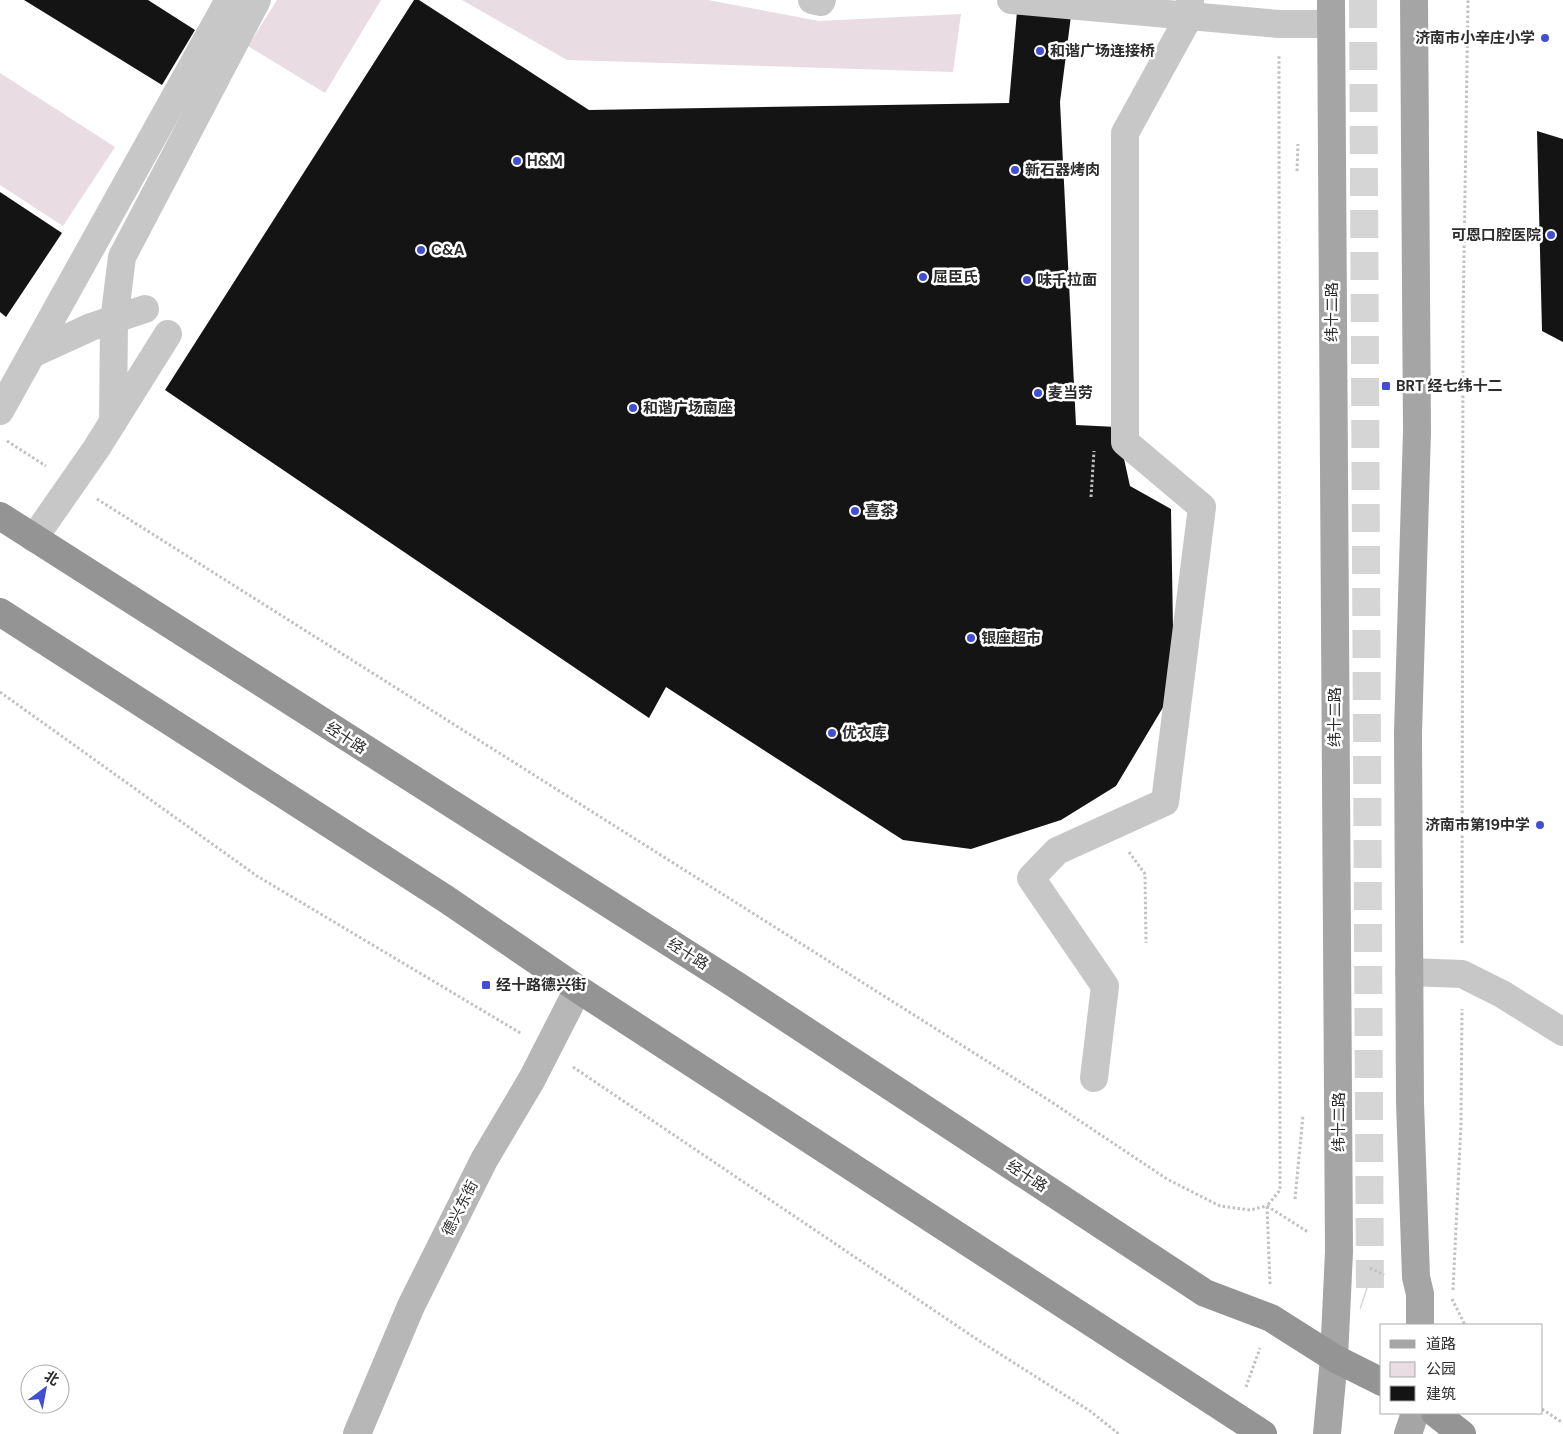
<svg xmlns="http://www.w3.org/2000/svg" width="1563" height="1434" viewBox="0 0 1563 1434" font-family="'DM Sans','Noto Sans SC',sans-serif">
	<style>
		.green { fill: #e9dce3 }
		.building { fill: #141414 }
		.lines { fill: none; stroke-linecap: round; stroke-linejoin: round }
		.street-tunnel { stroke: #d5d5d5; stroke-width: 28; stroke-dasharray: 28 14; stroke-linecap: butt }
		.path { stroke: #c1c1c1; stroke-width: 3; stroke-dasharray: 2.5 2.5; stroke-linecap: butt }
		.street { stroke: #c7c7c7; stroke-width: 28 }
		.secondary { stroke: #b7b7b7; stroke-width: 28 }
		.primary { stroke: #a5a5a5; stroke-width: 28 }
		.highway { stroke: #949494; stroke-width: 28 }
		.poi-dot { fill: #414dd2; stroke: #fff; stroke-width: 2 }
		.labels { text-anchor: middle; stroke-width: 5; stroke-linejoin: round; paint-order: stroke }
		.poi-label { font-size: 15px; font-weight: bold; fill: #2d2d2d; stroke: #fff; text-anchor: start }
		.street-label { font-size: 15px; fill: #2d2d2d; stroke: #fff }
	</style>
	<rect width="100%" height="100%" fill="#fff"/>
	<g class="green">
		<polygon points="277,0 381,0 325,93 248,46"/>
		<polygon points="462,0 708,0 819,21 961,14 953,72 567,60"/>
		<polygon points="0,73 115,147 63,226 0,185"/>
	</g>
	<g class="building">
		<polygon points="24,0 148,0 195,30 162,85"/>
		<polygon points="414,0 419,0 589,110 1009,103 1018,0 1073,0 1060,102 1076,425 1117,427 1130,486 1171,509 1174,689 1116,786 1061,820 971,849 903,840 666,687 649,718 165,390"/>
		<polygon points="1537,131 1563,139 1563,342 1542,331"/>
		<polygon points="0,192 62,233 6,317 0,312"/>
	</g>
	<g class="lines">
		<polyline class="street-tunnel" points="1363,0 1370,1297 1364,1295"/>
		<g class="path">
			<polyline points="1297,171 1298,144"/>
			<polyline points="7,441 46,466"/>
			<polyline points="1091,497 1094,451"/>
			<polyline points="97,499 1047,1099 1167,1179 1220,1206 1250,1210 1267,1206 1308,1232"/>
			<polyline points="0,692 257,876 522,1034"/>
			<polyline points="1129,852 1145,874 1146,943"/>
			<polyline points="1462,943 1463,321 1468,0"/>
			<polyline points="573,1067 981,1342 1090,1411 1119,1434"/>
			<polyline points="1295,1199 1303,1115"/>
			<polyline points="1370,1268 1384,1275"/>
			<polyline points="1270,1284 1267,1206 1280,1190 1279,56"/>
			<polyline points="1453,1290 1461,1124 1462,1009"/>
			<polyline points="1452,1299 1465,1325"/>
			<polyline points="1246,1387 1260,1348"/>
			<polyline points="1542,1409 1563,1423"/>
		</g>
		<g class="street">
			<polyline points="812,0 821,2 822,0"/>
			<polyline points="1011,0 1279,24 1331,24"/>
			<polyline points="32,354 91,327 145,309"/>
			<polyline points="0,411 229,0"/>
			<polyline points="113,422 114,321 122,257 257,0"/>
			<polyline points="34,538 96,449 168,334"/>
			<polyline points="1409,972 1462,974 1502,994 1563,1032"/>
			<polyline points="1094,1078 1105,986 1031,878 1057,851 1165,802 1202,507 1125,442 1125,133 1190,15 1190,0"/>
		</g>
		<polyline class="secondary" points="357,1434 411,1306 484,1160 532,1079 578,989"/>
		<g class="primary">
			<polyline points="1414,0 1417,431 1408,733 1410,1102 1416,1277 1420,1294 1420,1325"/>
			<polyline points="1327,1434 1334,1358 1339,1252 1331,0"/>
			<polyline points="1408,1434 1415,1413"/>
		</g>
		<g class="highway">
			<polyline points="0,516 733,983 1205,1293 1271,1318 1334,1358 1382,1382"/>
			<polyline points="0,612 446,899 578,989 1263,1434"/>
			<polyline points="1435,1413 1462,1434"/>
		</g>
	</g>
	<g class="poi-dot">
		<circle cx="1545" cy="38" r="5"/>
		<circle cx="1040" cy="51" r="5"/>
		<circle cx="517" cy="161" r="5"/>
		<circle cx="1015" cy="170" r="5"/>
		<circle cx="1551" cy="235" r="5"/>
		<circle cx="421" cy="250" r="5"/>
		<circle cx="923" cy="277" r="5"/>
		<circle cx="1027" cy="280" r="5"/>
		<rect x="1381" y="381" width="10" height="10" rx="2.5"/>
		<circle cx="1038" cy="393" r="5"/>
		<circle cx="633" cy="408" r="5"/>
		<circle cx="855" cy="511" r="5"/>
		<circle cx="971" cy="638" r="5"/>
		<circle cx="832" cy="733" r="5"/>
		<circle cx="1540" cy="825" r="5"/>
		<rect x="481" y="980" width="10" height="10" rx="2.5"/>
	</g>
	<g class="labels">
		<g class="poi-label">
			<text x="1535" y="43" text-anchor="end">济南市小辛庄小学</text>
			<text x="1050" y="56">和谐广场连接桥</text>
			<text x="527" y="166">H&amp;M</text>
			<text x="1025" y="175">新石器烤肉</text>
			<text x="1541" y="240" text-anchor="end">可恩口腔医院</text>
			<text x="431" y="255">C&amp;A</text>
			<text x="933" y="282">屈臣氏</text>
			<text x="1037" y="285">味千拉面</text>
			<text x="1396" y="391">BRT 经七纬十二</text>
			<text x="1048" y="398">麦当劳</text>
			<text x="643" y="413">和谐广场南座</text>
			<text x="865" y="516">喜茶</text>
			<text x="981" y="643">银座超市</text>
			<text x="842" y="738">优衣库</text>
			<text x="1530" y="830" text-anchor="end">济南市第19中学</text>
			<text x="496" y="990">经十路德兴街</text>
		</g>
		<g class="street-label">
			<text transform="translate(1332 312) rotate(-90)" y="5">纬十二路</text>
			<text transform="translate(1335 717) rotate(-90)" y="5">纬十二路</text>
			<text transform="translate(346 738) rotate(33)" y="5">经十路</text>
			<text transform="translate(688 954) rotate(32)" y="5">经十路</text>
			<text transform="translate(1339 1122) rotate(-90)" y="5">纬十二路</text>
			<text transform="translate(1027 1176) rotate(33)" y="5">经十路</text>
			<text transform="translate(460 1208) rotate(-63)" y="5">德兴东街</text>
		</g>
	</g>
	<rect x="1380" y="1324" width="162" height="90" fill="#ffffff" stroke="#ababab"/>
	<rect x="1390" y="1340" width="25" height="8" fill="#a5a5a5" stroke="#ababab"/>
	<text x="1426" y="1349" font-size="15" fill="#2d2d2d">道路</text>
	<rect x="1390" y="1362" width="25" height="15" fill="#e9dce3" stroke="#ababab"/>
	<text x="1426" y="1374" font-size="15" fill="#2d2d2d">公园</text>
	<rect x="1390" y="1386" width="25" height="15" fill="#141414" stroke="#ababab"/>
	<text x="1426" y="1399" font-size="15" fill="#2d2d2d">建筑</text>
	<g transform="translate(45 1389) rotate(32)"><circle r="24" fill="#ffffff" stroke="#ababab"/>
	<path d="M0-4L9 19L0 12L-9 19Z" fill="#414dd2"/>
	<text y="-8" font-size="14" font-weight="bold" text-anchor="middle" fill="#2d2d2d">北</text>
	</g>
</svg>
